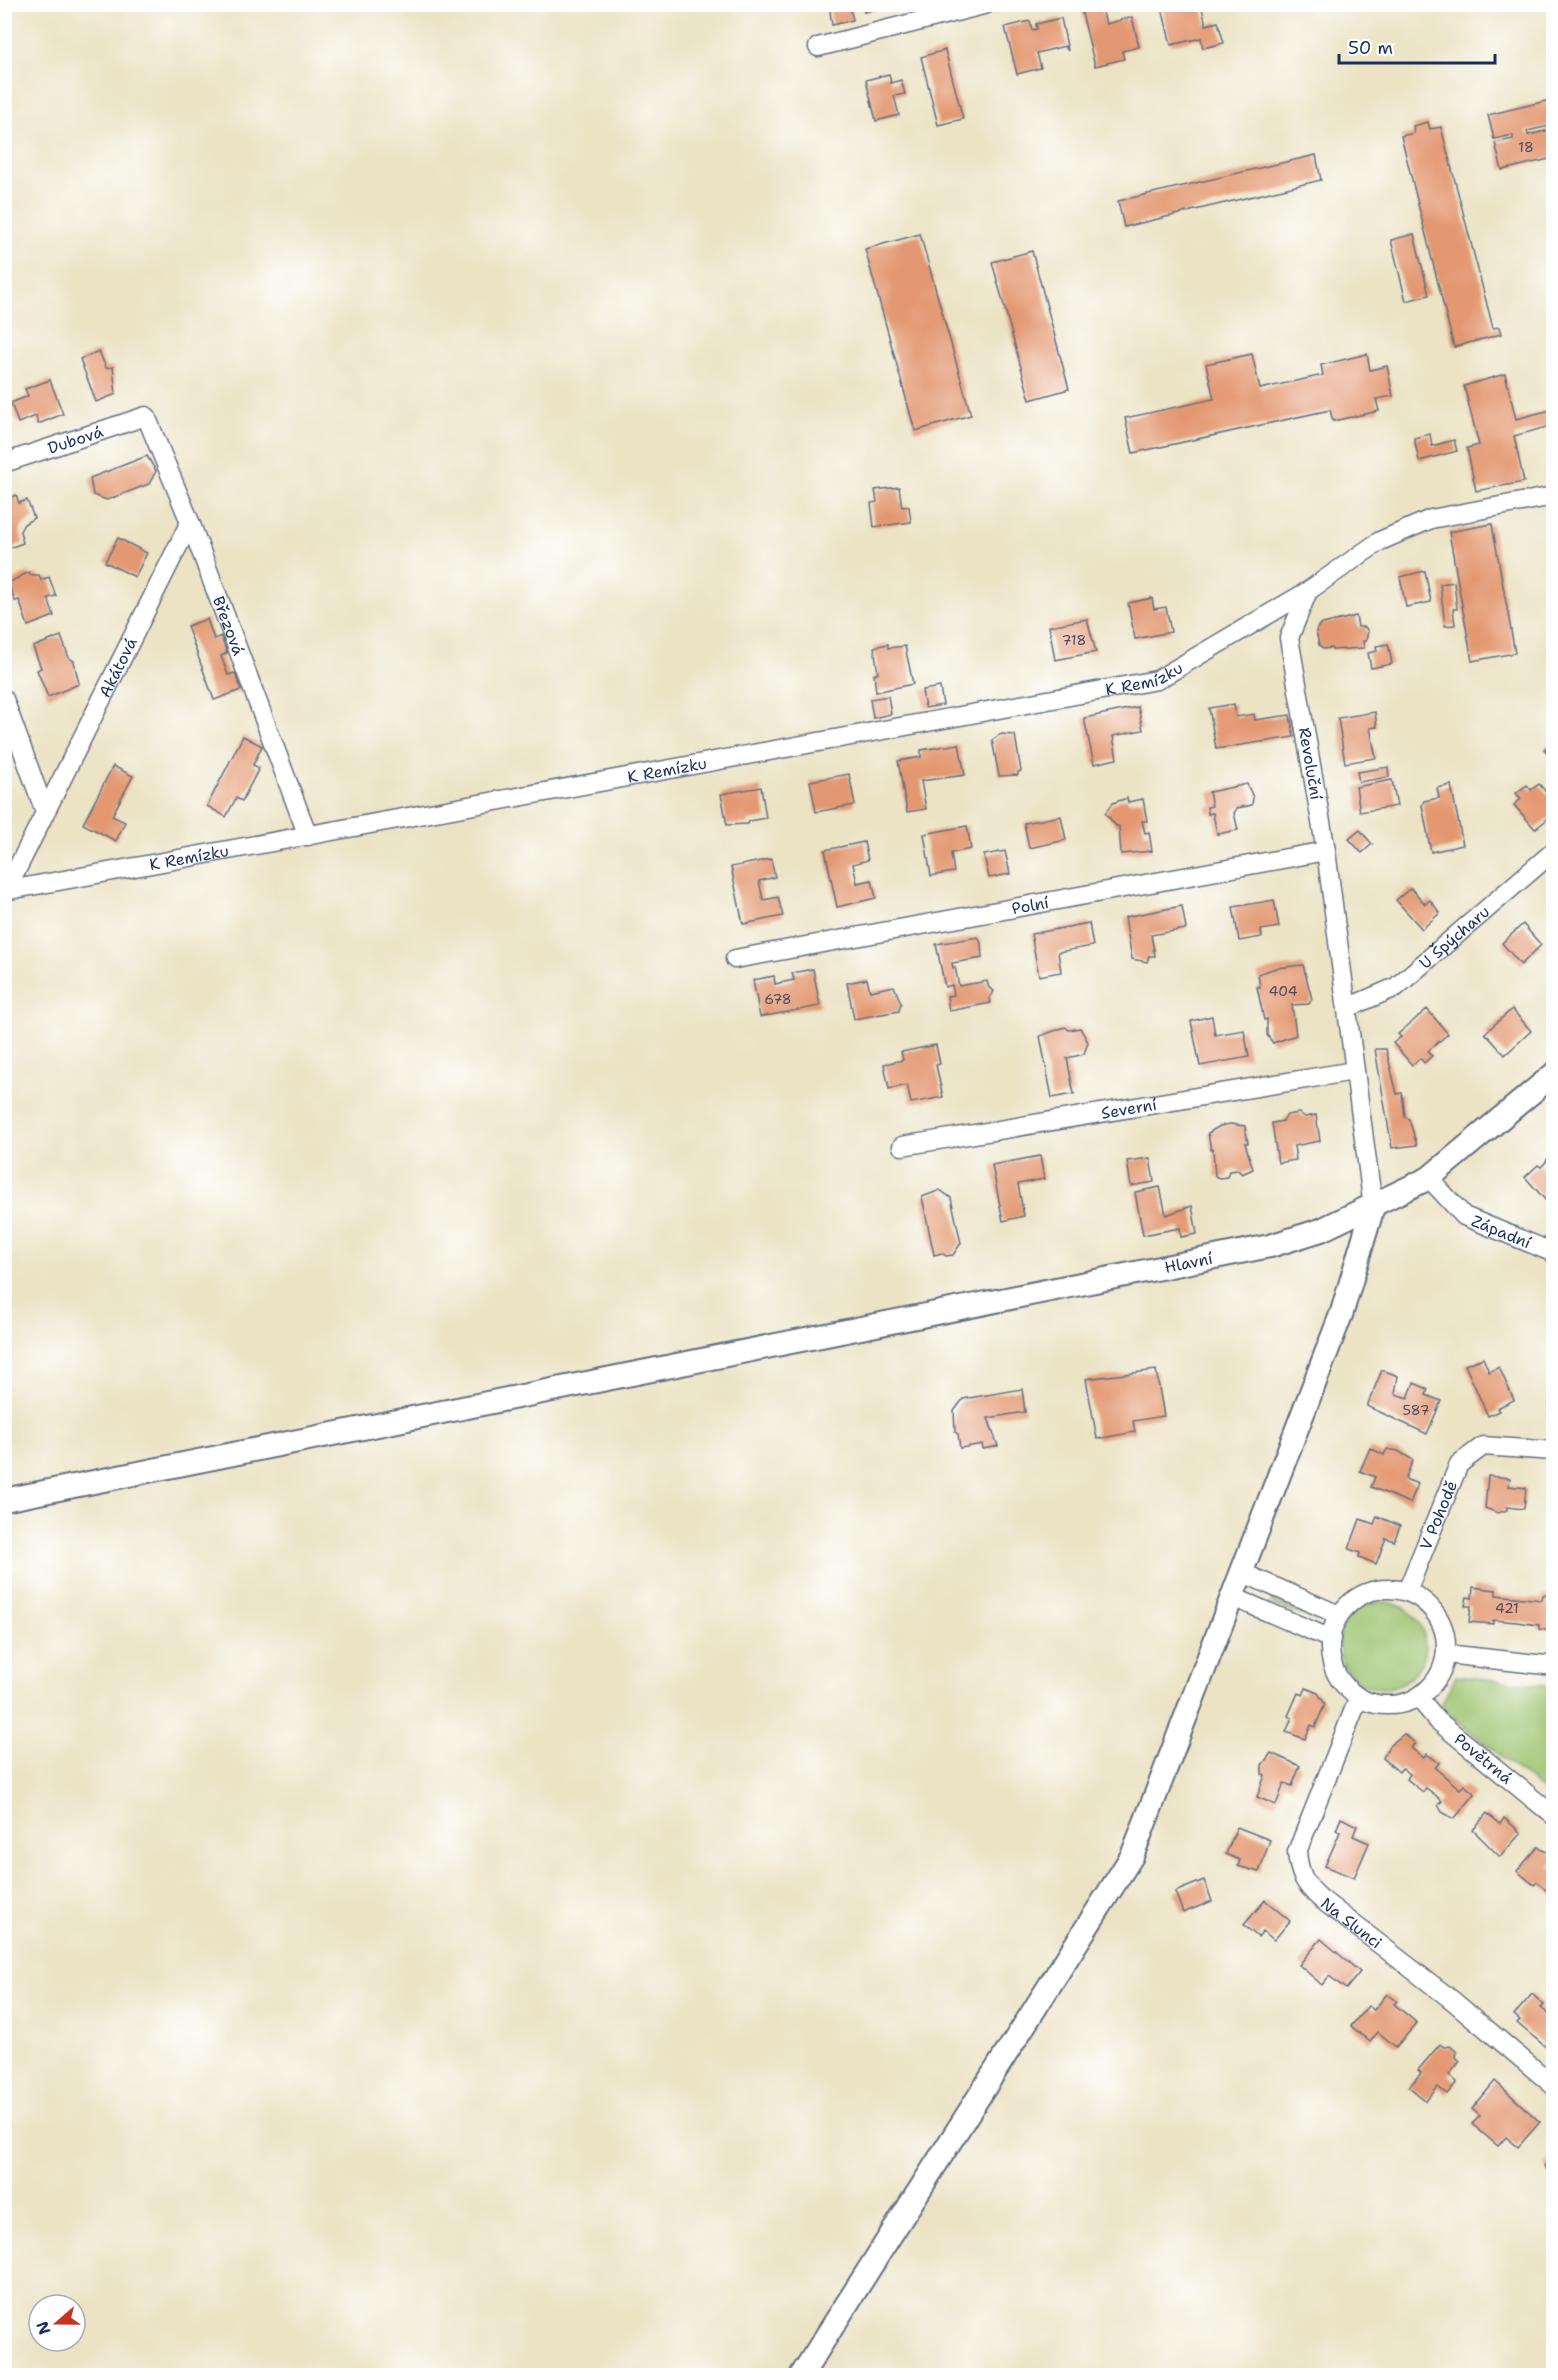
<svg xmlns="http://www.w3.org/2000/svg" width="1558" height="2380" viewBox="0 0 1558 2380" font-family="'Shantell Sans',sans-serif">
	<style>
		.green { fill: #9cc36e; stroke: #5c7966; stroke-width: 1.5 }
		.building { fill: #e39871 }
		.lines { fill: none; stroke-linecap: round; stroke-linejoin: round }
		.minor-casing { stroke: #646e82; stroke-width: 21 }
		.tertiary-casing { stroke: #646e82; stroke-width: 26 }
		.minor { stroke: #fff; stroke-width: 18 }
		.tertiary { stroke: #fff; stroke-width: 22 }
		.labels { text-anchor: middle; stroke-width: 5; stroke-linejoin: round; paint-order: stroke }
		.number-label { font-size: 14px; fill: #4d4963 }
		.street-label { font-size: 16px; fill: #1b2f5e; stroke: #fff }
	</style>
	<rect width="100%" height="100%" fill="#fff"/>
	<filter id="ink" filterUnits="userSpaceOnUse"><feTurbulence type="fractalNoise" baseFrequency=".0167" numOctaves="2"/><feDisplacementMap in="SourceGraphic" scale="12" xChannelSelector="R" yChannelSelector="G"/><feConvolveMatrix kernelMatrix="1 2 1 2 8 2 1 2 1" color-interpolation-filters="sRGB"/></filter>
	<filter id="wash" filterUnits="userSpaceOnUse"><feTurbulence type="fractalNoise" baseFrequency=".008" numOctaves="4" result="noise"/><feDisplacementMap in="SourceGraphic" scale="24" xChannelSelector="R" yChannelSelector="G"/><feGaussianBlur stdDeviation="1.35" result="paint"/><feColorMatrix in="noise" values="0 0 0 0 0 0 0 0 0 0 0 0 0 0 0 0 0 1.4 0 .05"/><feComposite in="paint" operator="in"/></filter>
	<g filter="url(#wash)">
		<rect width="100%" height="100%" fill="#ebe3c4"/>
		<g class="green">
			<polygon points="1273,1596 1320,1616 1320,1619 1315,1621 1273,1604 1271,1602"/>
			<circle cx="1382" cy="1645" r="43"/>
			<polygon points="1456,1676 1553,1686 1553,1799 1440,1707"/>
		</g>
		<g id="blocks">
			<g class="building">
				<polygon points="829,4 849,4 853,20 832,25"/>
				<polygon points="858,4 891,4 891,5 864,12 862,6 858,7"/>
				<polygon points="1161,4 1201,4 1206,25 1218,22 1224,43 1203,48 1201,38 1171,45"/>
				<polygon points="1080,5 1101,5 1106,24 1132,17 1139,47 1122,51 1124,59 1095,66"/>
				<polygon points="1061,18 1068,51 1065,46 1037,53 1041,68 1017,74 1005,27 1030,21 1032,30 1037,29 1036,24"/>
				<polygon points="945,50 963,119 938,125 921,57"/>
				<polygon points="889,74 891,83 901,80 905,94 894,96 899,115 876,121 866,80"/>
				<polygon points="1554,99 1554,125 1527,131 1528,135 1554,129 1554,158 1502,170 1495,143 1513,139 1513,135 1494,139 1488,115"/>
				<polygon points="1428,122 1430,129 1441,127 1493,328 1499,327 1501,334 1454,347 1401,136 1414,133 1413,126"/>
				<polygon points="1316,155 1321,180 1124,227 1118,201"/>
				<polygon points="920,234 971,415 915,431 865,249"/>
				<polygon points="1414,234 1429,295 1406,301 1391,240"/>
				<polygon points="1032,251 1069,389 1030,400 992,262"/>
				<polygon points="99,351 106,368 113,367 116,394 96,402 80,359"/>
				<polygon points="1252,354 1260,389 1323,375 1321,365 1367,354 1370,370 1387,366 1393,396 1376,399 1379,411 1333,421 1330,410 1133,453 1125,418 1214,399 1206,364"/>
				<polygon points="1505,374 1516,419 1554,409 1554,425 1514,436 1524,482 1476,491 1467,448 1479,445 1464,386"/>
				<polygon points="50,380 63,414 38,424 36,416 18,423 11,403 28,396 25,389"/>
				<polygon points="1430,434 1432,446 1454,440 1457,451 1419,461 1414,438"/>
				<polygon points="147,456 156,471 149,484 107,500 93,495 90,478"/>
				<polygon points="899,487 902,507 909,506 911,522 874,527 871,503 877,502 875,490"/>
				<polygon points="16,495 19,503 27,500 34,518 24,524 20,531 23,543 4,550 4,500"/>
				<polygon points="1492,524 1515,653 1472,661 1449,532"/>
				<polygon points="118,538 147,553 135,577 105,562"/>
				<polygon points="1425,571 1431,602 1406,607 1400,577"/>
				<polygon points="29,572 30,575 39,575 41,580 49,577 56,596 48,598 54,616 28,626 19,600 15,601 8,583"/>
				<polygon points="1454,582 1457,609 1453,609 1455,625 1445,626 1440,584"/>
				<polygon points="1152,598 1154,609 1166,607 1171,632 1135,639 1128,603"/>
				<polygon points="1356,616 1358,627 1365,627 1368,631 1366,641 1363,641 1364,648 1332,650 1331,648 1323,649 1319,645 1316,631 1319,625"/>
				<polygon points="207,619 214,639 221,636 227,653 221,656 228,675 235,673 241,690 214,700 187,626"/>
				<polygon points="1087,619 1096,652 1055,660 1049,626"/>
				<polygon points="61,636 69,658 74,661 79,684 48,697 37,670 41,668 33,647"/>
				<polygon points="888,644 888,648 905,646 913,684 876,692 874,674 878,673 874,647"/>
				<polygon points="1388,644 1392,664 1371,668 1368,653 1377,651 1376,646"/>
				<polygon points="940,687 943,705 925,708 922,690"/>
				<polygon points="888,696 891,714 873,718 870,699"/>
				<polygon points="1234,704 1236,717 1254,714 1255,720 1290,715 1294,737 1216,749 1209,708"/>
				<polygon points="1138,707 1143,730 1113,736 1117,759 1094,764 1084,718"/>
				<polygon points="1375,712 1377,727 1370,728 1376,758 1345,763 1338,718"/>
				<polygon points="1001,734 1015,735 1021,771 1018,772 1018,775 999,776 992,740"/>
				<polygon points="243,736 262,746 253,765 259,768 242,801 236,798 226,817 207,806"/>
				<polygon points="1554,741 1554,760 1544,749"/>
				<polygon points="959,744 965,775 921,781 926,809 907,812 898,761 921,757 921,750"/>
				<polygon points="113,766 133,776 112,816 125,822 116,841 83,824"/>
				<polygon points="1388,767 1389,777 1359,782 1357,772"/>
				<polygon points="849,774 855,805 816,812 810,781"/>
				<polygon points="1392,780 1397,806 1360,812 1356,787"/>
				<polygon points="1247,784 1253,797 1252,805 1237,808 1234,813 1238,830 1217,834 1213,813 1208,814 1207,807 1212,806 1209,792"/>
				<polygon points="1539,784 1554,801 1554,814 1535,829 1514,805 1521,799 1516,793 1527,785 1531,790"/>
				<polygon points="1451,785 1463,845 1431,852 1422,805 1424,801 1439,798 1437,788"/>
				<polygon points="761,787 766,818 749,821 748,824 727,825 721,794"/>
				<polygon points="1127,798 1128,802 1143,799 1147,821 1142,821 1145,833 1149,832 1152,851 1121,854 1119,826 1116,826 1105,813 1113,803"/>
				<polygon points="1061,816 1066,840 1029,848 1024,823"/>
				<polygon points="967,826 971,849 951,853 954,872 931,876 924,834"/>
				<polygon points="1360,830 1372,844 1362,853 1349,839"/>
				<polygon points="864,842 868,860 853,864 857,883 872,880 876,898 837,907 825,850"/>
				<polygon points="1005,851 1010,874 989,878 984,855"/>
				<polygon points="771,859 775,877 759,881 763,900 778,897 783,916 743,924 731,867"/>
				<polygon points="1411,888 1425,904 1430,900 1440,913 1422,929 1396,900"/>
				<polygon points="1274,900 1279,927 1261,930 1262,937 1239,941 1233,907"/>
				<polygon points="1182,906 1186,929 1151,935 1155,956 1149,956 1147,962 1132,959 1125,917"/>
				<polygon points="1089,923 1093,946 1058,952 1061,972 1039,976 1031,934"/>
				<polygon points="1523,924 1541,945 1521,965 1502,943"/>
				<polygon points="978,937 981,943 982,958 952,963 953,968 955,967 959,986 987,981 989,988 994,991 990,998 991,1003 949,1011 947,996 954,995 952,985 945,987 936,944"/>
				<polygon points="1303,965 1312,999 1309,1004 1292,1005 1296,1035 1273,1043 1267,1035 1267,1019 1264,1020 1257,987 1260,987 1258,974 1276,968"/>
				<polygon points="813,969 820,1006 760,1017 753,980 774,976 775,984 794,980 792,973"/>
				<polygon points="867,979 870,991 894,986 901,1003 899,1011 854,1019 847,983"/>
				<polygon points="1427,1009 1448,1034 1428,1051 1432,1056 1424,1063 1420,1058 1412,1065 1393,1043 1401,1037 1398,1034"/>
				<polygon points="1512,1009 1531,1031 1505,1055 1485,1033"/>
				<polygon points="1212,1016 1215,1035 1244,1030 1249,1057 1200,1066 1191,1021"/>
				<polygon points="1065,1027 1069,1030 1080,1028 1088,1042 1084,1054 1067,1058 1074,1094 1052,1098 1040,1036"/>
				<polygon points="936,1045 940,1064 936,1065 943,1097 911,1103 907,1085 889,1089 884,1064 903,1060 901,1052"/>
				<polygon points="1375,1049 1386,1049 1397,1094 1402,1093 1405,1117 1409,1119 1417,1145 1392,1148"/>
				<polygon points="1299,1113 1305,1117 1316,1115 1320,1141 1294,1146 1296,1160 1278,1163 1272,1123 1283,1121 1287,1115"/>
				<polygon points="1230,1124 1245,1126 1248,1143 1245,1143 1253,1169 1242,1174 1238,1170 1229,1171 1227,1177 1219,1178 1215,1176 1213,1149 1211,1150 1208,1133 1220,1126"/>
				<polygon points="1552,1152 1554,1152 1554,1210 1525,1177 1538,1165 1541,1167 1545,1163"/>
				<polygon points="1040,1156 1044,1179 1018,1184 1024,1216 1003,1221 992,1165"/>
				<polygon points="1150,1158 1154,1182 1131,1186 1127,1161"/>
				<polygon points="1160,1187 1166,1215 1192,1206 1197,1234 1181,1237 1180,1228 1143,1235 1135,1192"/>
				<polygon points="940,1190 951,1198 961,1243 953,1255 946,1256 942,1253 934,1255 922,1197"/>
				<polygon points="1483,1358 1489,1372 1499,1367 1514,1400 1497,1408 1499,1411 1488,1416 1465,1365"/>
				<polygon points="1156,1370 1164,1416 1133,1421 1135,1432 1097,1439 1086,1379"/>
				<polygon points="1382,1370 1398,1376 1395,1394 1408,1398 1414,1383 1428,1389 1426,1395 1441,1401 1427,1434 1367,1406"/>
				<polygon points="1551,1387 1554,1387 1554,1420 1548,1419"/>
				<polygon points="1022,1389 1025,1412 988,1418 998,1446 983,1449 982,1444 960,1448 958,1434 955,1432 954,1411 963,1399"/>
				<polygon points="1370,1448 1384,1455 1387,1449 1398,1451 1413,1460 1405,1479 1418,1484 1410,1503 1371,1487 1375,1477 1360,1471"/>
				<polygon points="1488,1476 1510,1478 1509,1486 1526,1488 1524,1509 1507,1507 1507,1510 1498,1513 1485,1508"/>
				<polygon points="1377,1516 1400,1526 1394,1541 1386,1538 1376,1564 1359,1557 1360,1553 1349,1549 1360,1519 1374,1524"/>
				<polygon points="1473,1587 1496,1590 1496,1595 1542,1600 1543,1595 1554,1596 1554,1631 1539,1629 1539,1625 1516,1622 1493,1620 1493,1624 1469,1622 1471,1606 1465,1606 1467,1597 1472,1598"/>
				<polygon points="1306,1688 1318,1693 1325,1704 1315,1727 1311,1725 1305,1739 1286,1732 1292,1718 1288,1716 1298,1693 1303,1695"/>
				<polygon points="1404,1734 1415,1743 1411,1748 1424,1758 1427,1754 1439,1763 1435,1768 1460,1789 1464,1785 1475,1794 1454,1819 1442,1812 1438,1805 1442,1801 1434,1794 1426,1788 1423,1792 1407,1779 1410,1774 1402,1768 1399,1772 1383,1758 1389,1746"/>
				<polygon points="1271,1753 1300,1766 1292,1786 1284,1783 1276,1805 1257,1797 1265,1775 1262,1774 1262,1765"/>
				<polygon points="1487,1813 1500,1824 1504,1818 1521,1833 1500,1857 1473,1830"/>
				<polygon points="1341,1818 1357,1826 1353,1836 1369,1843 1354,1878 1325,1866 1340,1832 1336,1830"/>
				<polygon points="1237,1827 1270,1840 1259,1872 1238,1866 1240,1860 1226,1854"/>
				<polygon points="1538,1847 1551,1853 1554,1860 1550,1867 1554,1870 1554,1897 1537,1882 1534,1885 1517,1871"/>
				<polygon points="1204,1880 1212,1901 1183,1913 1175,1892"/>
				<polygon points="1265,1900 1290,1921 1274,1940 1263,1931 1258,1937 1244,1925"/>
				<polygon points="1321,1939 1360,1972 1346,1989 1329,1976 1322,1985 1299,1965"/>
				<polygon points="1387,1994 1397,2001 1394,2004 1417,2023 1396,2047 1378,2032 1370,2042 1351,2026 1368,2006 1374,2010"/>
				<polygon points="1532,1994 1544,2005 1541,2008 1554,2018 1554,2054 1517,2023 1520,2020 1514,2015"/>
				<polygon points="1440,2044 1444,2047 1450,2046 1457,2052 1456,2057 1460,2061 1449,2075 1457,2082 1447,2094 1438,2087 1426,2101 1409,2087 1421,2073 1418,2070"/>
				<polygon points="1495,2081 1540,2122 1518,2147 1506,2137 1498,2146 1472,2124 1480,2116 1472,2109"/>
				<polygon points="1554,2155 1554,2179 1544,2166"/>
			</g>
		</g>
	</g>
	<g filter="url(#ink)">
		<use href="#blocks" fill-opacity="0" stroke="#646e82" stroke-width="1.5"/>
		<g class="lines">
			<g class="minor-casing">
				<g id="minor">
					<polyline points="818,47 987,4"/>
					<path id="s1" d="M4,463L146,416L190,522L308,836"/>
					<path id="s2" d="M1308,591L1289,638L1326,851L1373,1207"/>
					<polyline points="4,699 45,812"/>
					<path id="s3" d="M4,891L1157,680L1308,591L1380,541L1431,519L1554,496"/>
					<path id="s4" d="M6,891L190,522"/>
					<path id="s5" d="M735,959L1326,851"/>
					<path id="s6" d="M1347,1008L1396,987L1554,851"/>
					<path id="s7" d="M902,1146L1354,1071"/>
					<path id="s8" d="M1429,1178L1464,1216L1554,1253"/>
					<polyline points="1243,1573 1339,1615"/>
					<circle cx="1388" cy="1647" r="58"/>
					<path id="s9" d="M1407,1591L1459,1464L1483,1446L1554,1451"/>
					<polyline points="1233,1597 1331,1639"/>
					<polyline points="1446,1654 1554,1666"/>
					<path id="s10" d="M1359,1697L1297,1852C1299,1874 1305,1885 1321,1899L1452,2000L1554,2086"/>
					<path id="s11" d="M1418,1697L1438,1721L1554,1816"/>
				</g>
			</g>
			<g class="tertiary-casing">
				<g id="tertiary">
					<path id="s12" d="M4,1500L1270,1246L1321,1230L1429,1178L1554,1074"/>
					<polyline points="801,2376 1132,1856 1342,1312 1373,1207"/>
				</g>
			</g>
			<use href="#minor" class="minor"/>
			<use href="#tertiary" class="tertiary"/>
		</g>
	</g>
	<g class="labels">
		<g class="number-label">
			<text x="1526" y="152">18</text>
			<text x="1074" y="645">718</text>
			<text x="1283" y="996">404</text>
			<text x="778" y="1004">678</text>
			<text x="1416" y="1415">587</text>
			<text x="1507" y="1613">421</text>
		</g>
		<g class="street-label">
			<text dy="6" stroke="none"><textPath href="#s1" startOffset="75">Dubová</textPath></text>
			<text dy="6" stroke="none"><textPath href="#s1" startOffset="375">Březová</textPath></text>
			<text dy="6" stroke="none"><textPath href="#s4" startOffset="250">Akátová</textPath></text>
			<text dy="6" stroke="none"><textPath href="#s3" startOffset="1160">K Remízku</textPath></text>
			<text dy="6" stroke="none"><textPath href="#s2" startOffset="178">Revoluční</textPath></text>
			<text dy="6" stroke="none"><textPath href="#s3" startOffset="674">K Remízku</textPath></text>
			<text dy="6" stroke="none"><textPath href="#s3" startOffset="188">K Remízku</textPath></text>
			<text dy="6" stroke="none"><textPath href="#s5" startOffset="300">Polní</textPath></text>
			<text dy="6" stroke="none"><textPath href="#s6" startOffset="130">U Špýcharu</textPath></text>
			<text dy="6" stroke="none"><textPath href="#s7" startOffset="230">Severní</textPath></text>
			<text dy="6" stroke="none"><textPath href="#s8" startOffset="92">Západní</textPath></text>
			<text dy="6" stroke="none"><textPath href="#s12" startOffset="1208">Hlavní</textPath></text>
			<text dy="6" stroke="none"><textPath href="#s9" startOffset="82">V Pohodě</textPath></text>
			<text dy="6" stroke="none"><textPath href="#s11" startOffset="90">Povětrná</textPath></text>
			<text dy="6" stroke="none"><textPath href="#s10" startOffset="260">Na Slunci</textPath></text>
		</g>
	</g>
	<rect width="1558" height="2380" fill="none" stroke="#fff" stroke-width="24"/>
	<g transform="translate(57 2323) rotate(250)"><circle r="28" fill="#ffffff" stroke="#a4acbf" stroke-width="1.5"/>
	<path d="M0-4.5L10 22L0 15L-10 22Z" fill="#c8321e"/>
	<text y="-9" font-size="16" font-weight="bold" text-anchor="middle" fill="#1b2f5e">N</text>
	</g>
	<path d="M1339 54v9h156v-9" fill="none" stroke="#1b2f5e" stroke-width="3"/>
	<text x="1348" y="54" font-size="18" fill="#1b2f5e" stroke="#ffffff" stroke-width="4.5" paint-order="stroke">50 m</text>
</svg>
